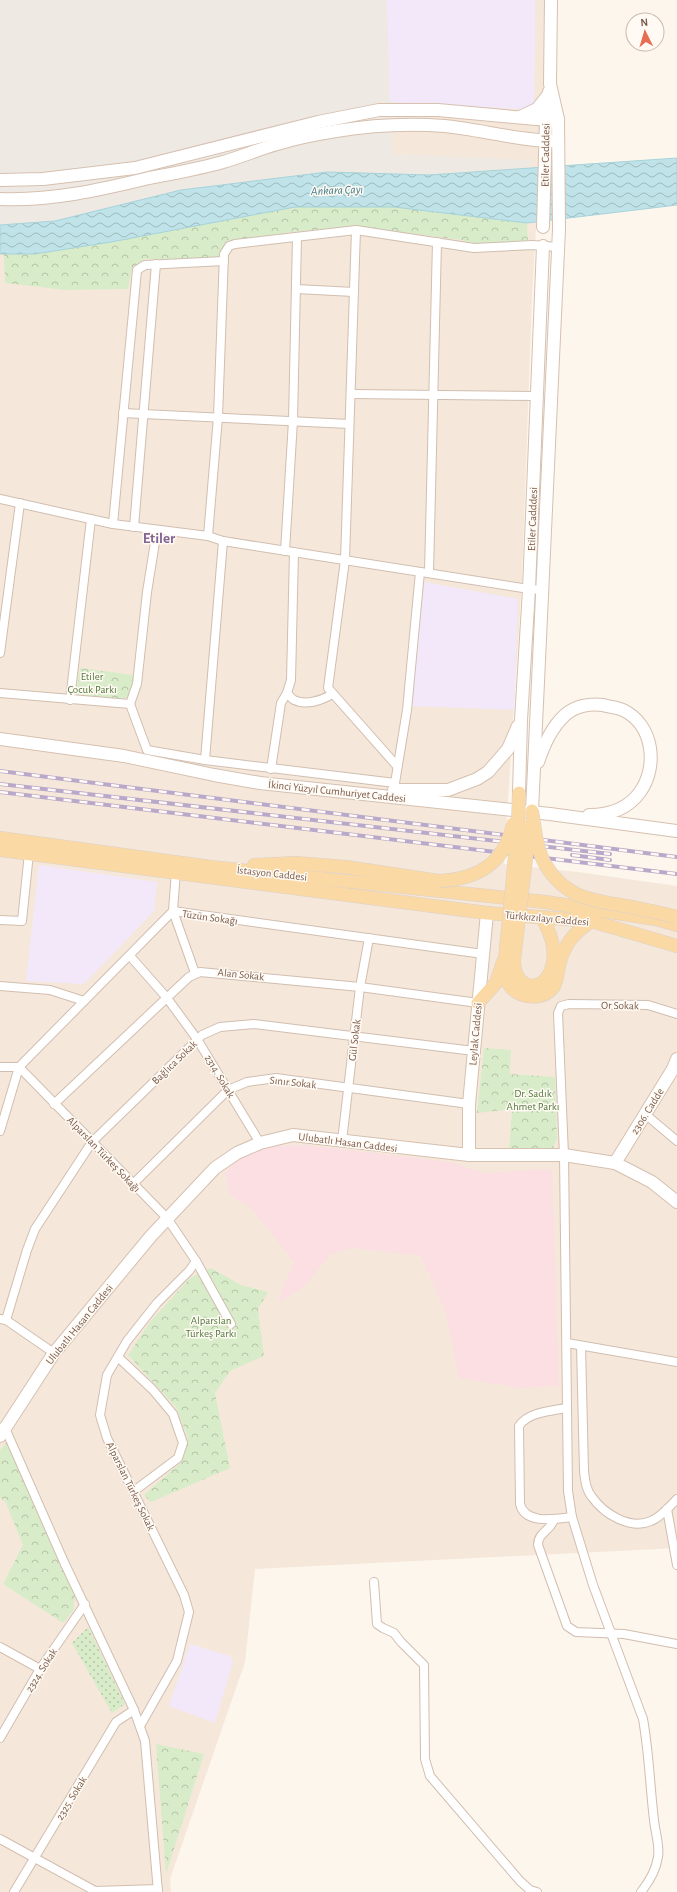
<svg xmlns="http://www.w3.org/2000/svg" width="677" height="1892" viewBox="0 0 677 1892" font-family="'Alegreya Sans',sans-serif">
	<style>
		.residential { fill: #f5e8da }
		.industrial { fill: #efe9e4 }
		.education { fill: #f3e8fa }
		.medical { fill: #fbdfe3 }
		.grass { fill: url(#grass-dots) }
		.park { fill: url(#park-crowns) }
		.water { fill: url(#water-waves); stroke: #a5d3da }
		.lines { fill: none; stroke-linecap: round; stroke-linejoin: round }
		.street-casing { stroke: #d1beb0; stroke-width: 10 }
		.secondary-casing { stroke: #d6c0b0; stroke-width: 14 }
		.primary-casing { stroke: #dad1cd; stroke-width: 14 }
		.street { stroke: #fff; stroke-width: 8 }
		.secondary { stroke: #fff; stroke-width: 12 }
		.primary { stroke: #fbd9a5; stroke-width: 13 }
		.rail-casing { stroke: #b9a8c9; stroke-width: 4 }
		.rail { stroke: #fffaf3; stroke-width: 2.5; stroke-dasharray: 8; stroke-linecap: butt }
		.primary-bridge-casing { stroke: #dad1cd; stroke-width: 14; stroke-linecap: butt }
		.primary-bridge { stroke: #fbd9a5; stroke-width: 13 }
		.labels { text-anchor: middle; stroke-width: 3; stroke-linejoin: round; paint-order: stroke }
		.street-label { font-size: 11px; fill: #7a5c4d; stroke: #fffaf3 }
		.park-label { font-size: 11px; fill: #537a41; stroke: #fffaf3 }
		.water-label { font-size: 12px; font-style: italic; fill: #437c86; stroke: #fffaf3 }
		.district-label { font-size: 15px; font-weight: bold; fill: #846695; stroke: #fffaf3 }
	</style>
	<defs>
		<pattern id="grass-dots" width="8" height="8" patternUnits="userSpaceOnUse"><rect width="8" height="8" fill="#d8ecc9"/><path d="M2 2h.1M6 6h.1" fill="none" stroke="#b4c2a5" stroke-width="1.8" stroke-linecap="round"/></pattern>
		<pattern id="park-crowns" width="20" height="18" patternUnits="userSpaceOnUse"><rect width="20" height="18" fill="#d8ecc9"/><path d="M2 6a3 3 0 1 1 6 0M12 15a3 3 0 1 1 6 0" fill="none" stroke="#b4c2a5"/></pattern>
		<pattern id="water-waves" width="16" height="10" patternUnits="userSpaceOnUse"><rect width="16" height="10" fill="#bfe3e8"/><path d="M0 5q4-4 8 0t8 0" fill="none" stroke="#a0bbbe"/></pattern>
	</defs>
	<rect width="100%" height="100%" fill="#fdf6ec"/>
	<polygon class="residential" points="0,0 549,0 532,298 522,579 504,864 578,872 677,886 677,1548 255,1569 245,1662 170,1879 171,1892 0,1892"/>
	<polygon class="industrial" points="0,0 387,0 393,154 530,160 530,167 429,175 327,172 181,190 55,221 0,225"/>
	<g class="education">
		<polygon points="387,0 535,0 534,110 390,102"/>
		<polygon points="424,582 518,599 514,710 412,706"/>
		<polygon points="39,865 157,882 154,911 84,984 26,981"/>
		<polygon points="190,1644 230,1656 233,1661 215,1723 169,1706"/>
	</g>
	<polygon class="medical" points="306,1145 451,1162 483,1173 552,1169 559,1386 521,1388 459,1378 447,1317 421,1256 353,1248 330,1255 306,1285 283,1300 278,1300 294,1262 250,1207 230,1195 225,1173 234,1162 269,1146"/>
	<polygon class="grass" points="88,1627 125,1704 112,1713 72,1643"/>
	<g class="park">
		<polygon points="295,207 394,207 527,223 528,242 523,251 489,249 462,240 353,226 291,232 231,244 219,259 145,259 132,268 128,289 65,290 5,283 4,254 35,254 111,242"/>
		<polygon points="80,668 133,675 131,693 124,699 76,695"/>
		<polygon points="484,1048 511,1050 510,1074 555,1077 557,1139 553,1148 509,1151 512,1109 477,1113"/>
		<polygon points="211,1268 241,1285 268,1292 258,1309 264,1356 230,1371 215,1393 230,1468 151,1502 144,1495 180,1463 188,1438 176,1407 128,1355 150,1322 190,1278"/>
		<polygon points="10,1438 75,1597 73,1611 63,1623 3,1584 23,1545 5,1501 0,1498 0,1450"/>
		<polygon points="156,1744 204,1754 166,1874"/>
	</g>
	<polygon class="water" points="677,158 677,205 527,223 394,207 295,207 111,242 35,254 0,254 0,225 55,221 181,190 327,172 429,175"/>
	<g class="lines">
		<g class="street-casing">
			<g id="street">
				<polyline points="356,230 345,560 328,688 397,766"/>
				<polyline points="296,289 354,292"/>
				<polyline points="351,394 537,396"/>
				<polyline points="123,413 349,424"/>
				<polyline points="0,499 113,524 208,536 223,541 529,589 543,590"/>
				<polyline points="113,524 137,270 145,265 224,261"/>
				<polyline points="134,527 156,264"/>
				<polyline points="208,536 218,417 224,254 229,246 235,244 356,230 474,248 532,245 558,247"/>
				<polyline points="285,551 293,421 297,238"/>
				<polyline points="429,573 437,242"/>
				<polyline points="0,653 20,503"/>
				<polyline points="0,693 130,704 147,750 205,760 395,783 407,710 420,572"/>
				<path d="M287,693C289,695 292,699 294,700C306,706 323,700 332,694"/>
				<polyline points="70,700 91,519"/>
				<polyline points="130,704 137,684 147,592 157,530"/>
				<polyline points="205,760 223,541"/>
				<polyline points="271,769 281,703 287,693 291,680 294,552"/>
				<polyline points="176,871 173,911 195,973"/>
				<polyline points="0,920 22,921 29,853"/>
				<polyline points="130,956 167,998 197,1039 260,1143"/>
				<polyline points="0,986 50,990 84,1001"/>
				<polyline points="0,1067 19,1067 167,1218 196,1261 231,1324"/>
				<polyline points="54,1104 189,977 200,972 360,987 478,1003"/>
				<polyline points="645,1114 677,1141"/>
				<polyline points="0,1131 19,1067 173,911 483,954"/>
				<polyline points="342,1141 360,987 369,938"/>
				<polyline points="133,1184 228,1090 247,1082 276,1078 469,1104"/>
				<polyline points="0,1319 6,1320 54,1353"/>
				<polyline points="6,1320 27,1250 35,1229 92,1142 202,1035 220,1027 254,1024 474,1051"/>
				<polyline points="567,1343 677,1362"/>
				<path d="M581,1346L584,1471C585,1480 586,1490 592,1497C604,1514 630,1530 651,1521C661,1517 669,1507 677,1499"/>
				<polyline points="118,1357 153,1390 173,1414 183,1443 178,1458 134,1491"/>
				<path d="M566,1408C551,1411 528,1412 519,1426L520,1504C525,1525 556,1519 572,1517"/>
				<polyline points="3,1427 5,1428 64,1562 134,1710 145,1741 158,1892"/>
				<polyline points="667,1509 677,1565"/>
				<path d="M554,1519C551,1531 538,1532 538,1545L567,1626L576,1632L624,1634L677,1644"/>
				<polyline points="374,1582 377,1624 383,1628 394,1633 401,1642 424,1665 425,1759 430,1776 520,1881 530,1890 537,1892"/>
				<polyline points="0,1647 40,1669"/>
				<polyline points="140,1726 177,1661 189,1612 184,1595 107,1438 100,1415 107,1375 127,1341 157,1303 189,1271 196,1261"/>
				<polyline points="0,1738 40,1669 85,1604"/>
				<polyline points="0,1839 95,1891 158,1889"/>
				<polyline points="14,1892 116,1722 134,1710"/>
				<path d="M641,1892C649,1882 656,1870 658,1857C660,1845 655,1832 654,1820C650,1787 649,1752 643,1719L593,1585L572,1517L568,1491L564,1155L558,1013L561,1006L569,1004L648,1005L677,1014"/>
			</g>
		</g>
		<g class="secondary-casing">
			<g id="secondary">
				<polyline points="520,117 537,109 549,94"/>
				<polyline points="0,180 43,179 135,168 318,122 379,110 438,110 536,119 558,119"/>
				<path d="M0,199C51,201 100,190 149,178C174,173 199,169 223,162C241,157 259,149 277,144C296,138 317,134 336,131C372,125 408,123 445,126C483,130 520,141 558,141"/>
				<polyline points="543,227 546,119 549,92"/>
				<polyline points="0,739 124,756 214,775 260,783 550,814 677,831"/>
				<path d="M538,762C544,745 551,728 565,715C575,706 590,703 603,705C609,707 617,707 623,710C654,725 658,767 640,792C628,809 610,815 589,815"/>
				<polyline points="394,790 448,790 477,779 488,772 508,749 518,726"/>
				<polyline points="519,793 521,720 529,589 543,246"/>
				<polyline points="532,811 559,229 558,119 550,84 551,0"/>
				<polyline points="469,1155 469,1104 487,913"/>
				<polyline points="615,1163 673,1069 677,1059"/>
				<polyline points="0,1436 54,1353 151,1236 215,1168 237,1153 260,1143 293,1135 469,1155 564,1155 615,1163 652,1182 677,1202"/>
			</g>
		</g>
		<g class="primary-casing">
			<g id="primary">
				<polyline points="0,838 211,867 545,902 656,919 677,925"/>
				<polyline points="0,850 487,913 591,921 677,946"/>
				<polyline points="254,865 296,863 346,867 439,881"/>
				<path d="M505,959C505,967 505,979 510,986C520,999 544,1001 554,986C557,980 558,972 559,965C565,943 573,934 591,921L593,922"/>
				<path d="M514,960C514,995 549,993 553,962C556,946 549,931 542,917"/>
				<polyline points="478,1003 496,983 503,962"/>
			</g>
		</g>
		<use href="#street" class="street"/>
		<use href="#secondary" class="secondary"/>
		<use href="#primary" class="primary"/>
		<g class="rail-casing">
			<g id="rail">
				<polyline points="0,771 677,857"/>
				<polyline points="0,784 610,854"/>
				<polyline points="0,792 677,874"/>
				<polyline points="572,855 610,860"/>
			</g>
		</g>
		<use href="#rail" class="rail"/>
		<g class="primary-bridge-casing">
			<g id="primary-bridge">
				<path d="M532,811C535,828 536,848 545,864C565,898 591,900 626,906C643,909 660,913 677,917"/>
				<path d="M439,881C478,879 504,864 513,824"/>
				<polyline points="505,959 518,825 519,793"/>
				<polyline points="514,960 530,825"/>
			</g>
		</g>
		<use href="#primary-bridge" class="primary-bridge"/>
	</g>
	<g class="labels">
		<g class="street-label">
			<text transform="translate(545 155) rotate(-89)" y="4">Etiler Cadddesi</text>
			<text transform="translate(532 519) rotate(-88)" y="4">Etiler Cadddesi</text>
			<text transform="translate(337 791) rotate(6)" y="4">İkinci Yüzyıl Cumhuriyet Caddesi</text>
			<text transform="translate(272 873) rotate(6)" y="4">İstasyon Caddesi</text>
			<text transform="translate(210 917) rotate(8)" y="4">Tüzün Sokağı</text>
			<text transform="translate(547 918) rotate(5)" y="4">Türkkızılayı Caddesi</text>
			<text transform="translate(241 974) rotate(6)" y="4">Alan Sokak</text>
			<text transform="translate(620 1005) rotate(1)" y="4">Or Sokak</text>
			<text transform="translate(475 1034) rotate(-85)" y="4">Leylak Caddesi</text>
			<text transform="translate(354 1040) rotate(-83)" y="4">Gül Sokak</text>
			<text transform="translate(174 1062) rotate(-44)" y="4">Bağlıca Sokak</text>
			<text transform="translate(220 1076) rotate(59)" y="4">2314. Sokak</text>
			<text transform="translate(293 1082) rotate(6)" y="4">Sınır Sokak</text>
			<text transform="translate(647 1111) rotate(-58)" y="4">2306. Cadde</text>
			<text transform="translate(348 1142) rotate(7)" y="4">Ulubatlı Hasan Caddesi</text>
			<text transform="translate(104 1154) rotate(46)" y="4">Alparslan Türkeş Sokağı</text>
			<text transform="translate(79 1324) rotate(-51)" y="4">Ulubatlı Hasan Caddesi</text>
			<text transform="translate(131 1486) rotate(64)" y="4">Alparslan Türkeş Sokak</text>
			<text transform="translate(41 1670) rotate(-58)" y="4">2324. Sokak</text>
			<text transform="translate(71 1798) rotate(-59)" y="4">2325. Sokak</text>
		</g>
		<g class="park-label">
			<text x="92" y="680">Etiler<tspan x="92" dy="13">Çocuk Parkı</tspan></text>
			<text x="533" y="1097">Dr. Sadık<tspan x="533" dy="13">Ahmet Parkı</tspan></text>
			<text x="211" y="1324">Alparslan<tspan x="211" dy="13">Türkeş Parkı</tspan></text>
		</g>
		<g class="water-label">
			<text transform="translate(337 190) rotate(-2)" y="4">Ankara Çayı</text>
		</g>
		<g class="district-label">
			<text x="159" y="543">Etiler</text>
		</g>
	</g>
	<g transform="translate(645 32) rotate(355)"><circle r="19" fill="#fffaf3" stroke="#cabbb1"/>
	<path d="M0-3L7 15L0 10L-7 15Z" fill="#e76f51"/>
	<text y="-6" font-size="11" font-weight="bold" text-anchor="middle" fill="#7a5c4d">N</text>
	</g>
</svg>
